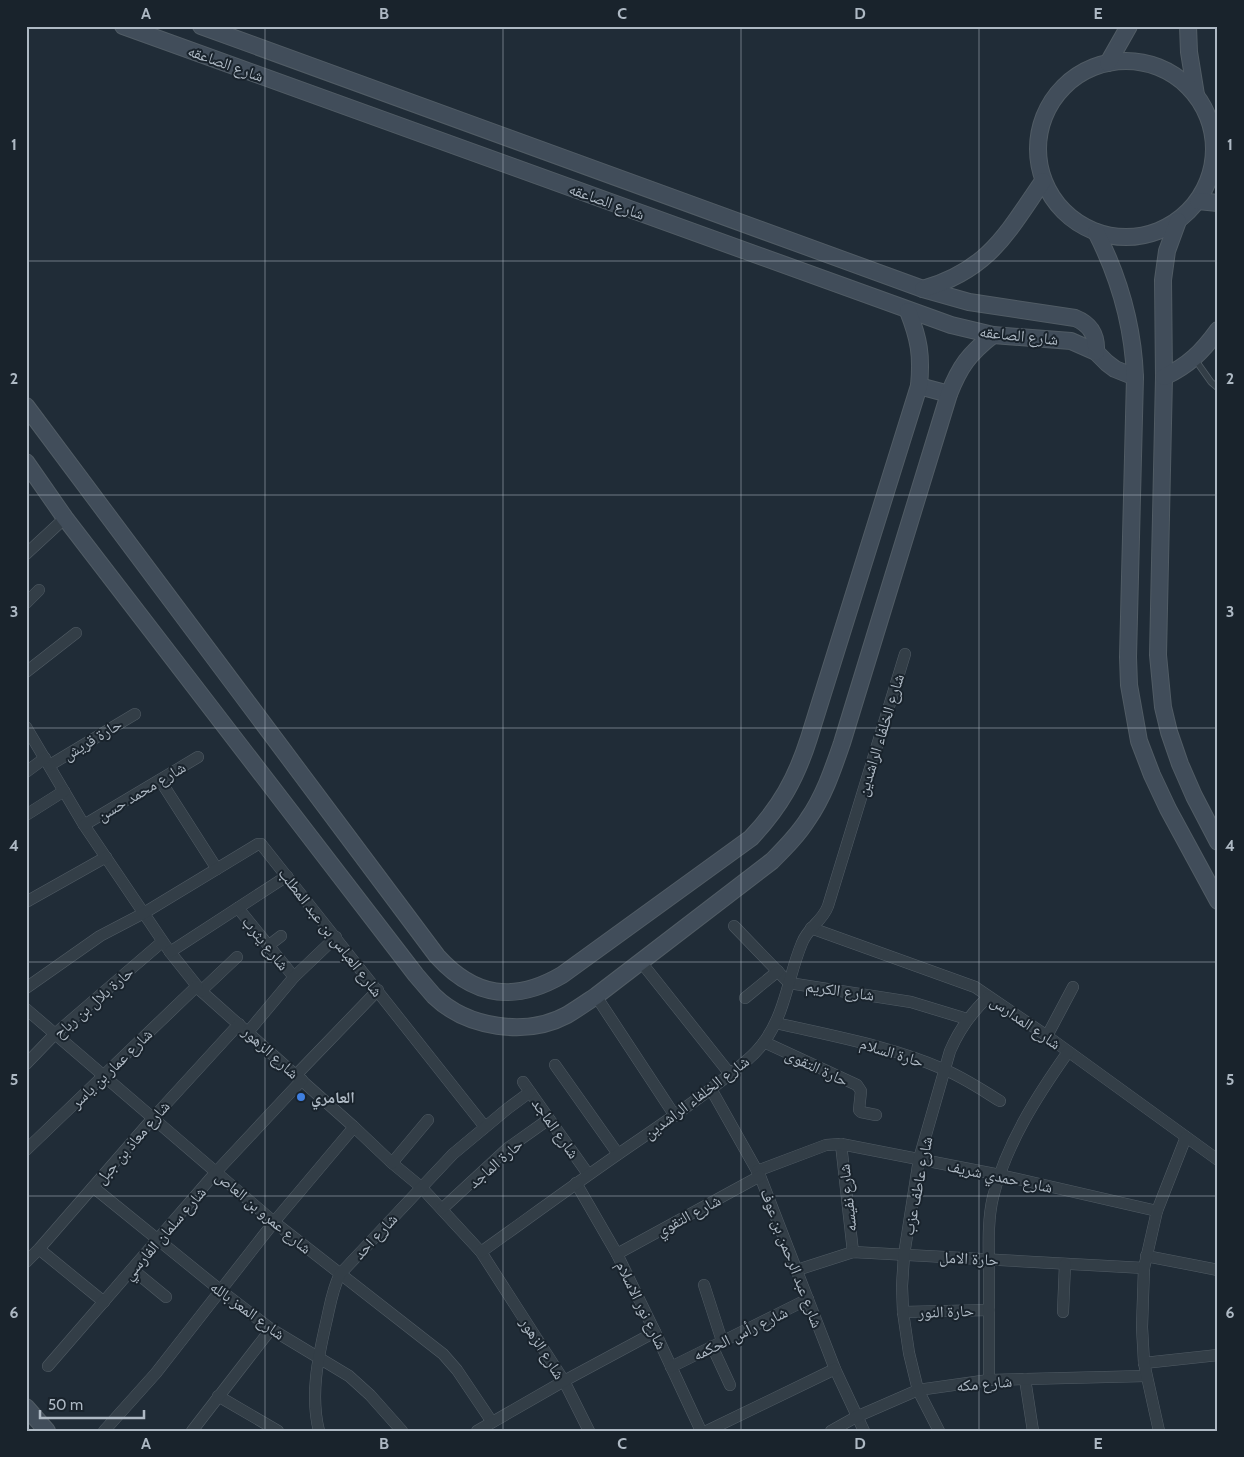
<svg xmlns="http://www.w3.org/2000/svg" width="1244" height="1457" viewBox="0 0 1244 1457" font-family="Cabin,'Noto Naskh Arabic',sans-serif">
	<style>
		.lines { fill: none; stroke-linecap: round; stroke-linejoin: round }
		.lane-casing { stroke: #515c65; stroke-width: 7 }
		.street-casing { stroke: #515c65; stroke-width: 12 }
		.secondary-casing { stroke: #515c65; stroke-width: 18 }
		.lane { stroke: #333e47; stroke-width: 5.5 }
		.street { stroke: #333e47; stroke-width: 11 }
		.secondary { stroke: #414d5a; stroke-width: 16 }
		.grid { fill: none; stroke: #aeb9c4; stroke-width: 1; stroke-opacity: 0.55 }
		.shop-dot { fill: #3f7fe0; stroke: #19232c; stroke-width: 2 }
		.labels { text-anchor: middle; stroke-width: 4; stroke-linejoin: round; paint-order: stroke }
		.street-label { font-size: 16px; fill: #aeb9c4; stroke: #19232c }
		.poi-label { font-size: 16px; font-weight: bold; fill: #aeb9c4; stroke: #19232c; text-anchor: start }
		.neatline { fill: none; stroke: #aeb9c4; stroke-width: 2 }
		.grid-label { font-size: 16px; text-anchor: middle; font-weight: bold; fill: #aeb9c4 }
	</style>
	<rect width="100%" height="100%" fill="#202c37"/>
	<g class="lines">
		<g class="lane-casing">
			<polyline id="lane" points="1194,358 1211,382 1218,388"/>
		</g>
		<g class="street-casing">
			<g id="street">
				<polyline points="26,554 65,518"/>
				<polyline points="26,603 39,590"/>
				<polyline points="26,672 76,633"/>
				<polyline points="26,727 84,825 170,952 201,991 354,1127 392,1163 421,1187 481,1252 564,1381 589,1431"/>
				<polyline points="50,765 135,714"/>
				<polyline points="26,772 45,758"/>
				<polyline points="160,780 217,869"/>
				<polyline points="26,815 64,791"/>
				<polyline points="84,825 198,757"/>
				<polyline points="26,902 106,857"/>
				<polyline points="238,908 294,977"/>
				<polyline points="734,926 789,983 911,1002 967,1019"/>
				<polyline points="811,928 975,987 1047,1036 1218,1160"/>
				<polyline points="268,946 281,936"/>
				<polyline points="170,952 287,876"/>
				<polyline points="641,962 730,1074"/>
				<polyline points="26,988 100,936 144,913 258,844 261,844 485,1127"/>
				<polyline points="201,991 237,957"/>
				<polyline points="596,996 675,1116"/>
				<polyline points="745,998 778,971"/>
				<polyline points="26,1009 274,1222 443,1354 457,1370 492,1422"/>
				<path d="M776,1023C832,1036 890,1046 943,1069C963,1077 982,1090 1000,1101"/>
				<polyline points="248,1032 294,977 336,937"/>
				<polyline points="1047,1036 1073,987"/>
				<polyline points="764,1042 857,1085 861,1091 859,1110 861,1112 876,1115"/>
				<polyline points="26,1064 55,1034 162,942"/>
				<polyline points="555,1065 618,1154"/>
				<polyline points="296,1075 378,990"/>
				<polyline points="523,1082 588,1174"/>
				<polyline points="711,1089 760,1176 835,1369 864,1431"/>
				<polyline points="841,1144 853,1252"/>
				<polyline points="26,1150 197,986"/>
				<polyline points="392,1163 428,1120"/>
				<polyline points="757,1171 826,1145 841,1144 1000,1175 1157,1211"/>
				<polyline points="576,1183 617,1254 655,1332 701,1431"/>
				<polyline points="93,1187 220,1290 271,1329 349,1376 370,1395 402,1431"/>
				<polyline points="442,1209 508,1148 549,1119"/>
				<polyline points="39,1249 104,1302"/>
				<path d="M481,1252C530,1217 579,1181 630,1146C662,1124 695,1102 725,1078C739,1067 754,1056 764,1042C786,1012 788,976 802,943C808,927 822,922 828,906L905,654"/>
				<polyline points="617,1254 760,1176"/>
				<polyline points="1146,1256 1218,1270"/>
				<polyline points="26,1262 39,1249 153,1118 239,1024"/>
				<polyline points="132,1269 166,1297"/>
				<polyline points="797,1270 853,1252 1144,1268"/>
				<polyline points="704,1285 722,1341"/>
				<polyline points="903,1312 989,1310"/>
				<polyline points="1063,1312 1065,1264"/>
				<polyline points="712,1346 730,1385"/>
				<polyline points="1144,1363 1218,1355"/>
				<polyline points="48,1366 216,1172 302,1080"/>
				<polyline points="671,1367 808,1299"/>
				<polyline points="1025,1379 1033,1431"/>
				<path d="M989,1380C989,1346 989,1312 989,1277C989,1251 987,1222 993,1197C1006,1144 1037,1096 1068,1052"/>
				<polyline points="218,1396 278,1431"/>
				<polyline points="104,1431 156,1373 274,1222 354,1127"/>
				<polyline points="192,1431 271,1329"/>
				<path d="M319,1431C310,1395 318,1358 326,1323C330,1306 332,1290 340,1274L453,1154L507,1109L530,1092"/>
				<polyline points="477,1431 564,1381 655,1332"/>
				<polyline points="707,1431 835,1369"/>
				<polyline points="831,1431 856,1417 918,1390 989,1380 1146,1376"/>
				<path d="M939,1431L918,1390L909,1353L903,1312L902,1286L904,1255L919,1159L950,1051C959,1030 971,1013 988,997"/>
				<polyline points="1159,1431 1144,1363 1142,1327 1144,1268 1157,1211 1186,1137"/>
			</g>
		</g>
		<g class="secondary-casing">
			<g id="secondary">
				<polyline points="123,26 951,325 993,335 1071,341 1096,352 1107,363 1115,369 1135,377"/>
				<path d="M201,26L923,289L969,302L1075,318C1090,324 1097,335 1096,352"/>
				<polyline points="1188,26 1189,52 1196,95"/>
				<circle cx="1126" cy="149" r="88"/>
				<polyline points="1108,63 1129,26"/>
				<polyline points="1198,201 1218,203"/>
				<polyline points="1178,221 1167,251 1163,280 1164,377 1158,655 1163,707 1169,732 1180,764 1194,796 1218,842"/>
				<path d="M1096,232C1120,279 1133,325 1135,377L1128,657L1129,685L1139,741L1152,775L1168,809L1218,901"/>
				<path d="M923,289C989,270 1007,233 1043,181"/>
				<path d="M1164,377C1189,365 1202,352 1218,330"/>
				<polyline points="919,386 949,394"/>
				<path d="M26,406L437,956C474,997 514,1003 562,975L751,838C780,807 796,779 809,738L919,386C922,355 919,339 908,311"/>
				<path d="M26,462L65,518L416,975C422,982 428,989 434,996C467,1028 526,1037 567,1015C577,1009 587,1002 596,996L772,861C785,848 798,835 808,819C824,796 833,769 842,743L949,394C960,366 969,354 993,335"/>
				<polyline points="26,1407 47,1431"/>
			</g>
		</g>
		<use href="#lane" class="lane"/>
		<use href="#street" class="street"/>
		<use href="#secondary" class="secondary"/>
	</g>
	<path class="grid" d="M265,26V1431M503,26V1431M741,26V1431M979,26V1431M26,261H1218M26,495H1218M26,728H1218M26,962H1218M26,1196H1218"/>
	<circle class="shop-dot" cx="301" cy="1097" r="5"/>
	<g class="labels">
		<g class="street-label">
			<text transform="translate(226 63) rotate(20)" y="6">شارع الصاعقه</text>
			<text transform="translate(607 201) rotate(20)" y="6">شارع الصاعقه</text>
			<text transform="translate(1019 335) rotate(6)" y="6">شارع الصاعقه</text>
			<text transform="translate(880 735) rotate(-73)" y="6">شارع الخلفاء الراشدين</text>
			<text transform="translate(92 739) rotate(-31)" y="6">حارة قريش</text>
			<text transform="translate(141 791) rotate(-31)" y="6">شارع محمد حسن</text>
			<text transform="translate(331 932) rotate(52)" y="6">شارع العباس بن عبد المطلب</text>
			<text transform="translate(266 943) rotate(51)" y="6">شارع يثرب</text>
			<text transform="translate(840 990) rotate(8)" y="6">شارع الكريم</text>
			<text transform="translate(93 1002) rotate(-41)" y="6">حارة بلال بن رباح</text>
			<text transform="translate(1026 1022) rotate(35)" y="6">شارع المدارس</text>
			<text transform="translate(271 1052) rotate(42)" y="6">شارع الزهور</text>
			<text transform="translate(892 1052) rotate(17)" y="6">حارة السلام</text>
			<text transform="translate(817 1067) rotate(25)" y="6">حارة التقوى</text>
			<text transform="translate(111 1068) rotate(-44)" y="6">شارع عمار بن ياسر</text>
			<text transform="translate(696 1097) rotate(-37)" y="6">شارع الخلفاء الراشدين</text>
			<text transform="translate(556 1128) rotate(55)" y="6">شارع الماجد</text>
			<text transform="translate(132 1142) rotate(-49)" y="6">شارع معاذ بن جبل</text>
			<text transform="translate(495 1163) rotate(-41)" y="6">حارة الماجد</text>
			<text transform="translate(1000 1176) rotate(12)" y="6">شارع حمدي شريف</text>
			<text transform="translate(917 1186) rotate(-79)" y="6">شارع عاطف عزب</text>
			<text transform="translate(847 1198) rotate(-96)" y="6">شارع نفيسه</text>
			<text transform="translate(264 1212) rotate(40)" y="6">شارع عمرو بن العاص</text>
			<text transform="translate(688 1215) rotate(-28)" y="6">شارع التقوي</text>
			<text transform="translate(164 1233) rotate(-49)" y="6">شارع سلمان الفارسي</text>
			<text transform="translate(375 1236) rotate(-47)" y="6">شارع احد</text>
			<text transform="translate(792 1258) rotate(69)" y="6">شارع عبد الرحمن بن عوف</text>
			<text transform="translate(969 1258) rotate(3)" y="6">حارة الامل</text>
			<text transform="translate(642 1305) rotate(64)" y="6">شارع نور الاسلام</text>
			<text transform="translate(248 1310) rotate(36)" y="6">شارع المعز بالله</text>
			<text transform="translate(946 1311) rotate(-2)" y="6">حارة النور</text>
			<text transform="translate(740 1333) rotate(-26)" y="6">شارع رأس الحكمه</text>
			<text transform="translate(543 1348) rotate(58)" y="6">شارع الزهور</text>
			<text transform="translate(984 1383) rotate(-5)" y="6">شارع مكه</text>
		</g>
		<g class="poi-label">
			<text x="311" y="1103">العامري</text>
		</g>
	</g>
	<rect width="1244" height="1457" fill="none" stroke="#19232c" stroke-width="55"/>
	<path d="M40 1410v8h104v-8" fill="none" stroke="#aeb9c4" stroke-width="2.5"/>
	<text x="48" y="1410" font-size="15" fill="#aeb9c4" stroke="#19232c" stroke-width="4" paint-order="stroke">50 m</text>
	<rect x="28" y="28" width="1188" height="1402" class="neatline"/>
	<g class="grid-label">
		<text x="146" y="19">A</text>
		<text x="384" y="19">B</text>
		<text x="622" y="19">C</text>
		<text x="860" y="19">D</text>
		<text x="1098" y="19">E</text>
		<text x="14" y="150">1</text>
		<text x="1230" y="150">1</text>
		<text x="14" y="384">2</text>
		<text x="1230" y="384">2</text>
		<text x="14" y="617">3</text>
		<text x="1230" y="617">3</text>
		<text x="14" y="851">4</text>
		<text x="1230" y="851">4</text>
		<text x="14" y="1085">5</text>
		<text x="1230" y="1085">5</text>
		<text x="14" y="1318">6</text>
		<text x="1230" y="1318">6</text>
		<text x="146" y="1449">A</text>
		<text x="384" y="1449">B</text>
		<text x="622" y="1449">C</text>
		<text x="860" y="1449">D</text>
		<text x="1098" y="1449">E</text>
	</g>
</svg>
